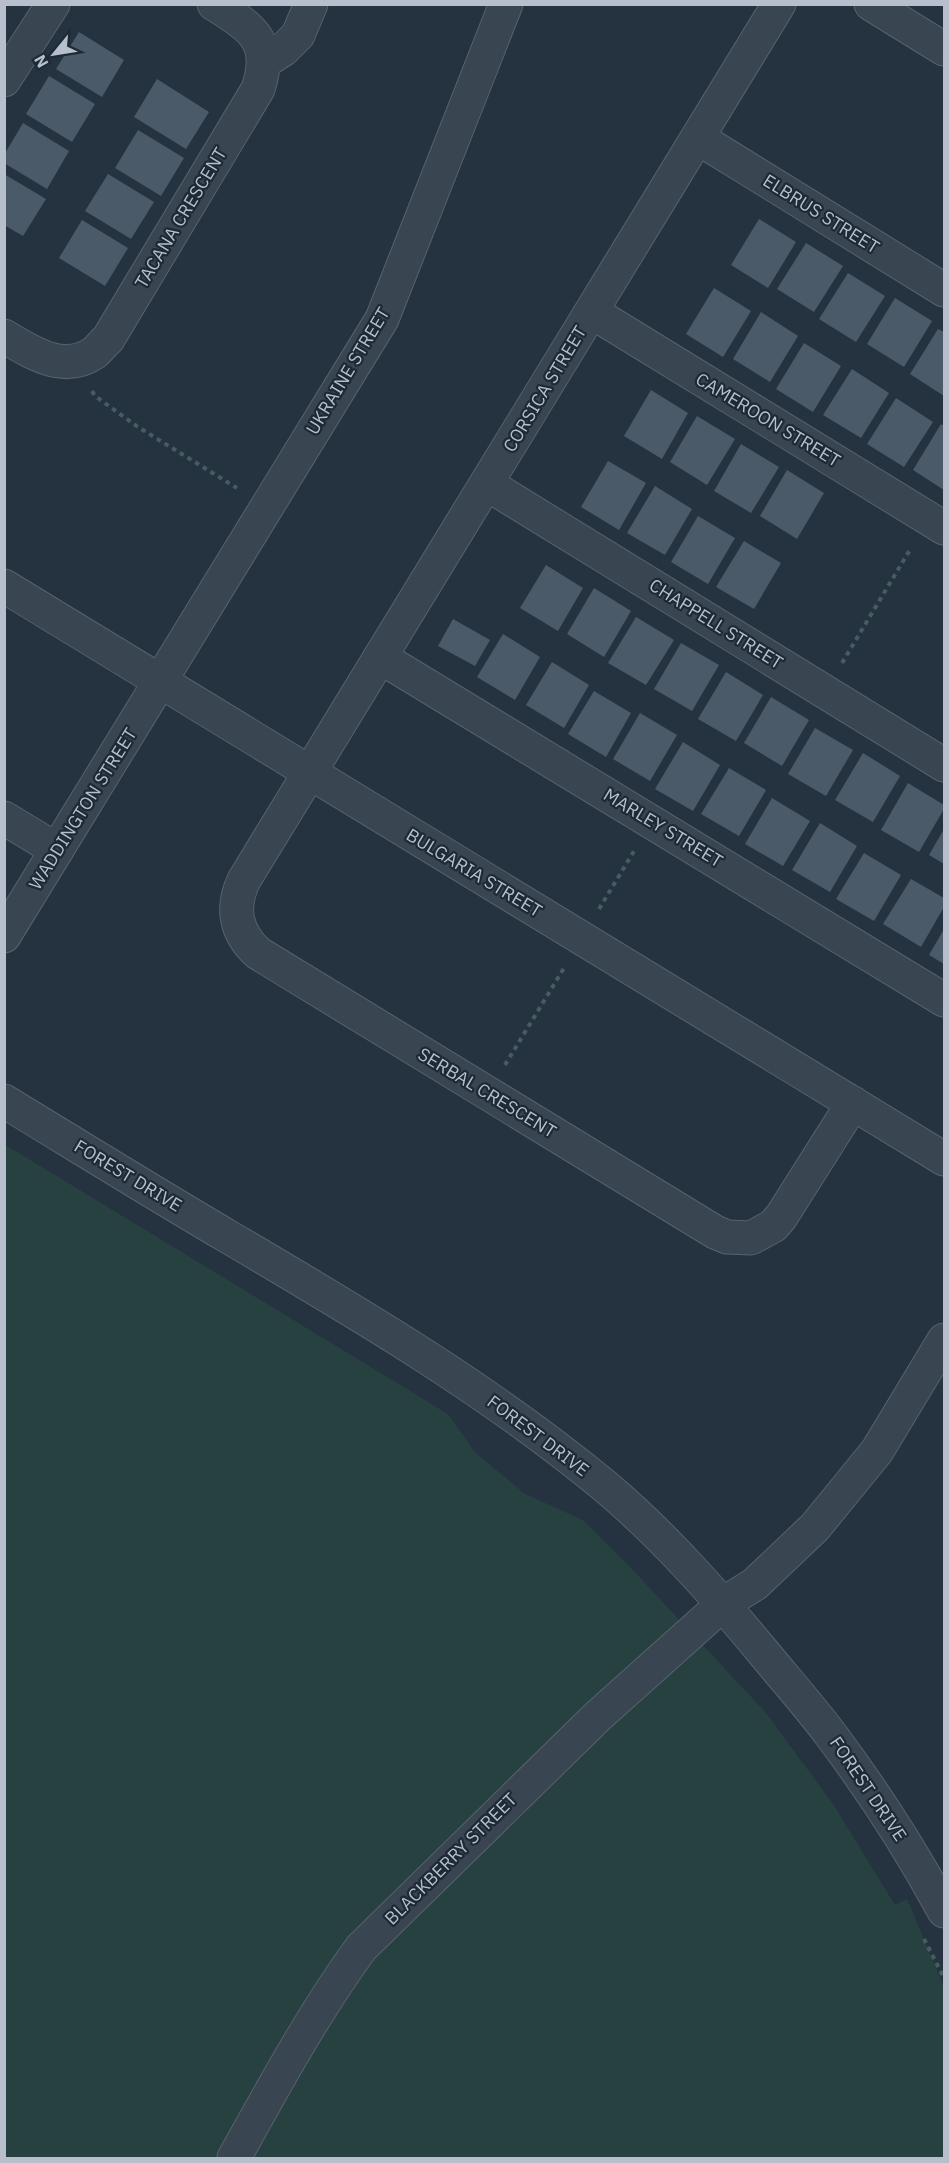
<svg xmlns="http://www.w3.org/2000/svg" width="949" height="2163" viewBox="0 0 949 2163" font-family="'IBM Plex Sans',sans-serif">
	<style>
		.green { fill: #274141 }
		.building { fill: #4b5a69 }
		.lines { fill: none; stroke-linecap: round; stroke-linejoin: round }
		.minor-casing { stroke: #57626e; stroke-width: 35 }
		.path { stroke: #455d5e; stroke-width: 4; stroke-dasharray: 4.5 4.5; stroke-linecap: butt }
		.minor { stroke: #394550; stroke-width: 33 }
		.labels { text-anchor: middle; stroke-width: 4.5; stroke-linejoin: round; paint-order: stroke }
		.street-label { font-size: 18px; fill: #b6bfcb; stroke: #1e2a35 }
	</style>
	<rect width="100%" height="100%" fill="#253340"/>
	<polygon class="green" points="4,1144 448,1414 475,1452 525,1494 583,1520 631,1568 766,1713 833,1804 895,1905 907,1899 944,1987 944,2158 5,2158"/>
	<g class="building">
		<polygon points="79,32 124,60 102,97 56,69"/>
		<polygon points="49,76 95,104 72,142 26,114"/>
		<polygon points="157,79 209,112 186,149 134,117"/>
		<polygon points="23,123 69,151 47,189 4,163 4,155"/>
		<polygon points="138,130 184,158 161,196 115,168"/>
		<polygon points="4,174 46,199 23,236 4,225"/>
		<polygon points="108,174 154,202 131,239 85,211"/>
		<polygon points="759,219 796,242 768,288 731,265"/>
		<polygon points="82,220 128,248 105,286 59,258"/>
		<polygon points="806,243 843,266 814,312 777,289"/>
		<polygon points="848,273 885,296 856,342 819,319"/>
		<polygon points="714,288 751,311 723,357 686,334"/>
		<polygon points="895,298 932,321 904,367 867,344"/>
		<polygon points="761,312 798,336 770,382 733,359"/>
		<polygon points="938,329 944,332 944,396 910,374"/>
		<polygon points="804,343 841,366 813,412 776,389"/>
		<polygon points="852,369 889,393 861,438 823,415"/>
		<polygon points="651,390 688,413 662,459 624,436"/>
		<polygon points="896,398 933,422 904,467 867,444"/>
		<polygon points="697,416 735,439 707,485 670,462"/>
		<polygon points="941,424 944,426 944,490 913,470"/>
		<polygon points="741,444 779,467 751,513 714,491"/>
		<polygon points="608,461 646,483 619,530 581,507"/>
		<polygon points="787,470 824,493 797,539 760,516"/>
		<polygon points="655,486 692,509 665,555 627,533"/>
		<polygon points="698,516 735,538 708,584 671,562"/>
		<polygon points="744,541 781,563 754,609 716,587"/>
		<polygon points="546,565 583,588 558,631 520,608"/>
		<polygon points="594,588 631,611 604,657 567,634"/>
		<polygon points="636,617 674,640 646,685 608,663"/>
		<polygon points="453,619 490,640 475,666 438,646"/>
		<polygon points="503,634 540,657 515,700 477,677"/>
		<polygon points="681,643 719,665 692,711 654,689"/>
		<polygon points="552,662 589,685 564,728 526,705"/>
		<polygon points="726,672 763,695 736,741 698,719"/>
		<polygon points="594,691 631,713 606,757 568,734"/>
		<polygon points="771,697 809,720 782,766 744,743"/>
		<polygon points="640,713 677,735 650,781 613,759"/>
		<polygon points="815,728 853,750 826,796 788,774"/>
		<polygon points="683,742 720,765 693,811 655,789"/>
		<polygon points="863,753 900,776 873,822 835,800"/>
		<polygon points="729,768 766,790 739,836 701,814"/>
		<polygon points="908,783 944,805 944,809 919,852 881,830"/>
		<polygon points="772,798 810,821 783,866 745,844"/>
		<polygon points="820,823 857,846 830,892 792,870"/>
		<polygon points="944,829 944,864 929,855"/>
		<polygon points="864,853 901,875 874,921 836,899"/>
		<polygon points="911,879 944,898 944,907 921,947 883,924"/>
		<polygon points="944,929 944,964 929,955"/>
	</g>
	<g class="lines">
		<g class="minor-casing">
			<g id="minor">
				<path d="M779,4L244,880C231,907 235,932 258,953L715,1232L727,1237L751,1238L773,1226L781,1217L853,1103"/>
				<polyline points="871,4 944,49"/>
				<polyline points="264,62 284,49 298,35 311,4"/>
				<polyline points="4,80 53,4"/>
				<polyline points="698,138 944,290"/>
				<polyline points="592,312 944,528"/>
				<path d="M4,336C31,352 63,374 94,353C99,349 103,343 108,339L258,89C274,41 252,28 214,4"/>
				<polyline points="487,484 944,765"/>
				<polyline points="4,586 944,1159"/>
				<polyline points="380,657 944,1000"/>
				<polyline points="4,818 57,850"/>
				<polyline points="4,936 382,319 506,4"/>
				<path d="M4,1101C78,1146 152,1192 227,1236C358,1313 489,1390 606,1487C664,1536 715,1594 763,1652C786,1680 810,1707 831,1735C873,1791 911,1850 944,1911"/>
				<path d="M234,2158C274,2086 313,2014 361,1948L598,1716L723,1604L755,1584L815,1527L877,1451L944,1340"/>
			</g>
		</g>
		<g class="path">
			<polyline points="92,391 95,396 138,427 237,488"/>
			<polyline points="842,663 911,548"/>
			<polyline points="599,909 634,851"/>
			<polyline points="505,1065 564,968"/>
			<polyline points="924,1939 944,1978"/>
		</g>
		<use href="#minor" class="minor"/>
	</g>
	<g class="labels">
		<g class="street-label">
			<text transform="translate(821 214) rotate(32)" y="6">ELBRUS STREET</text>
			<text transform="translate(181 218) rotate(-59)" y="6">TACANA CRESCENT</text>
			<text transform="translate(348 371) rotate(-59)" y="6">UKRAINE STREET</text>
			<text transform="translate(545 389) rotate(-59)" y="6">CORSICA STREET</text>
			<text transform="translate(768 420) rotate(31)" y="6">CAMEROON STREET</text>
			<text transform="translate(716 624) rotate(32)" y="6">CHAPPELL STREET</text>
			<text transform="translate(83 809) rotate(-58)" y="6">WADDINGTON STREET</text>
			<text transform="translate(663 828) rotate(31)" y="6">MARLEY STREET</text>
			<text transform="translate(474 873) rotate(31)" y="6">BULGARIA STREET</text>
			<text transform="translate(487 1093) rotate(31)" y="6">SERBAL CRESCENT</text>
			<text transform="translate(128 1176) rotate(31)" y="6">FOREST DRIVE</text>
			<text transform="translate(538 1436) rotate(37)" y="6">FOREST DRIVE</text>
			<text transform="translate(868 1789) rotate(56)" y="6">FOREST DRIVE</text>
			<text transform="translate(451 1859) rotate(-45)" y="6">BLACKBERRY STREET</text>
		</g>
	</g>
	<rect width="949" height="2163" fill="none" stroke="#b6bfcb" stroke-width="12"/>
	<g transform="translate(54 54) rotate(240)" stroke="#1e2a35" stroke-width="4.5" paint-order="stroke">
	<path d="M0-4.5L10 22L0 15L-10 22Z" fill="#b6bfcb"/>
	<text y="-9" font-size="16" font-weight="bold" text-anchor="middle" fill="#b6bfcb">N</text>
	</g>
</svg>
